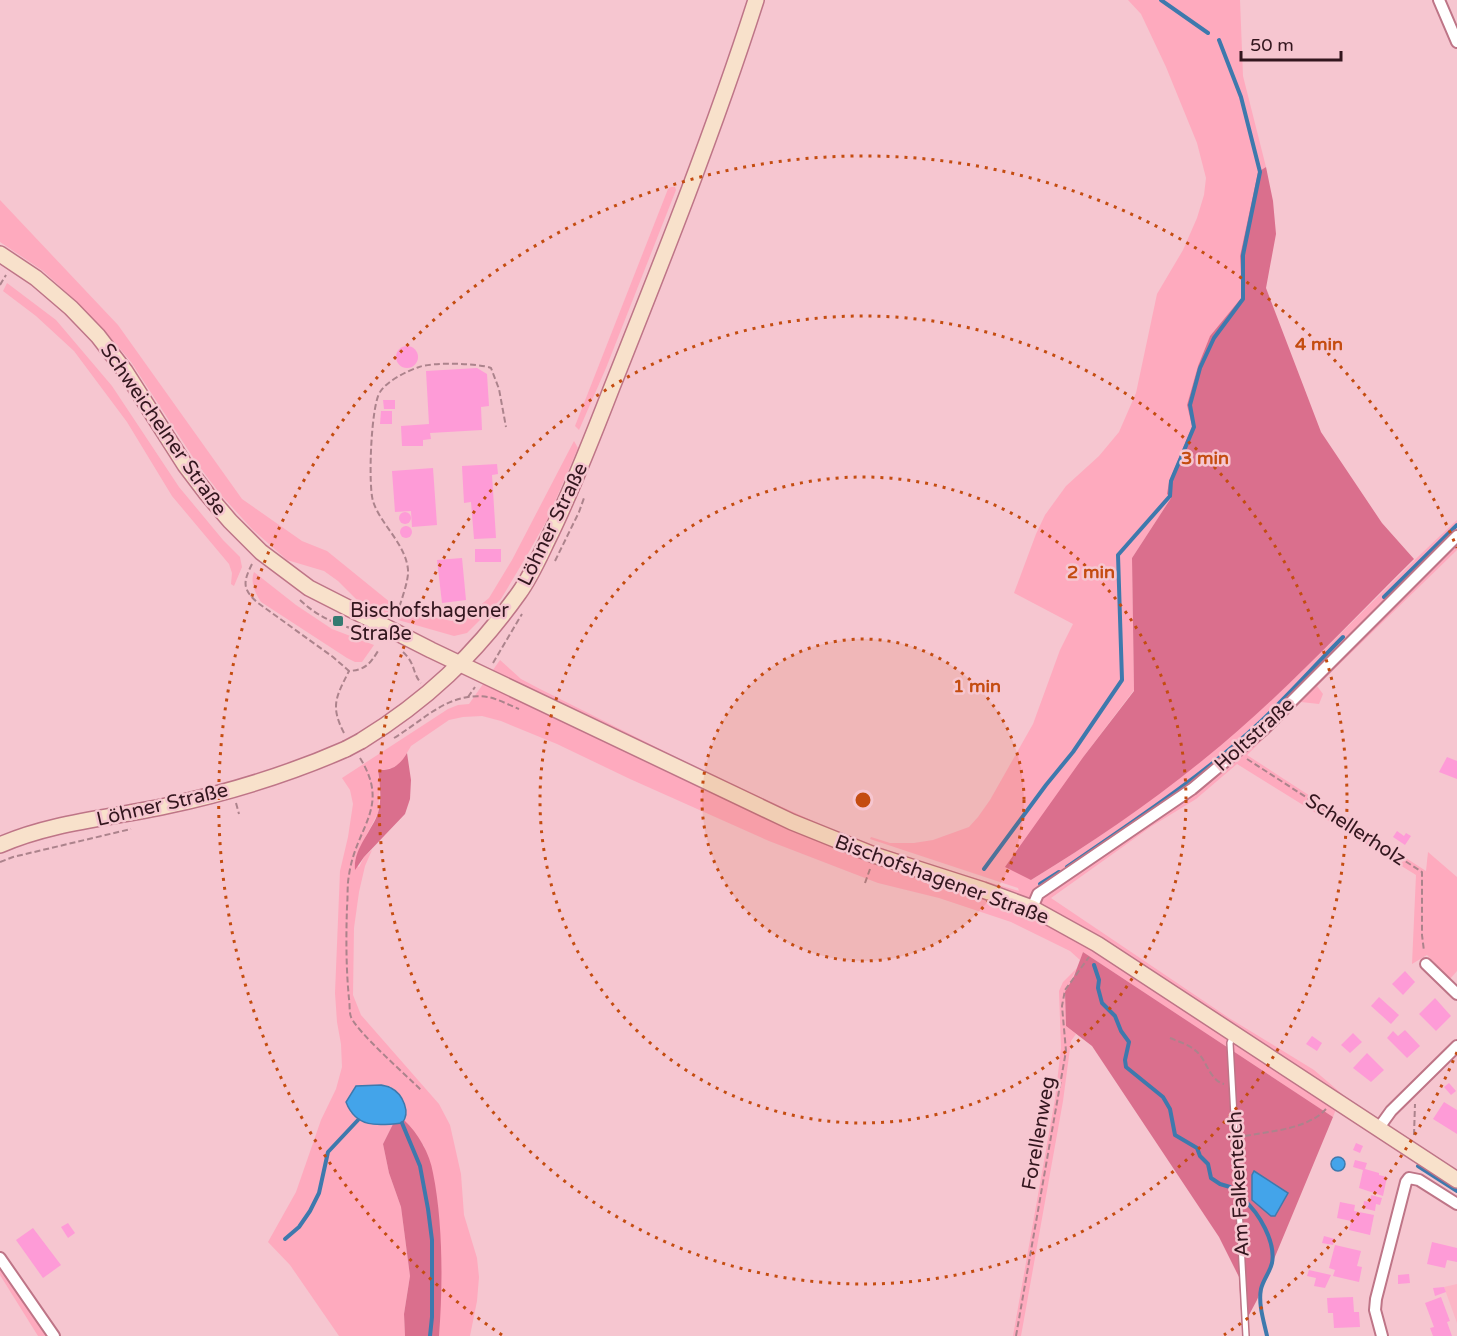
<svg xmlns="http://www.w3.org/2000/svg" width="1457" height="1336" viewBox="0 0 1457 1336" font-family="'Varela Round',sans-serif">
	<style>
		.built { fill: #fcb6c6 }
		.green { fill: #feaabe }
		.forest { fill: #da6f8d }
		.water { fill: #43a4ea; stroke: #3e79ad; stroke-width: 1.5 }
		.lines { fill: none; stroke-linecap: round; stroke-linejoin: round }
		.stream { stroke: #3e79ad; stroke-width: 4 }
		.building { fill: #fe9bd7 }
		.lane-casing { stroke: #be7587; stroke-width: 8 }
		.street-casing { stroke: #be7587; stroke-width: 14 }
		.secondary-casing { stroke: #be7587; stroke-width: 18 }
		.path { stroke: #ac838c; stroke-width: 2; stroke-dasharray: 6 3; stroke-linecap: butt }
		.lane { stroke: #fff; stroke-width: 5 }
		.street { stroke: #fff; stroke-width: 10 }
		.secondary { stroke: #f8e1cb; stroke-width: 15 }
		.secondary-bridge-casing { stroke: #be7587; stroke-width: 18; stroke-linecap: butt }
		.secondary-bridge { stroke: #f8e1cb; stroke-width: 15 }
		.ring { fill: none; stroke: #c44c10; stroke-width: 3; stroke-dasharray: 3 6 }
		.poi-dot { fill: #347a71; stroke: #f6c6d0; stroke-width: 2 }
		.labels { text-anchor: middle; stroke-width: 5; stroke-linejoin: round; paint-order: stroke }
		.street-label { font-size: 20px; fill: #33161e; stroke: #f6c6d0 }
		.poi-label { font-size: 20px; fill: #33161e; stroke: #f6c6d0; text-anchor: start }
		.centre { fill: #c44c10; stroke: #f6c6d0; stroke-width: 3 }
		.ring-label { font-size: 18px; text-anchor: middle; font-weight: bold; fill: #c44c10; stroke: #f6c6d0; stroke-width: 5; stroke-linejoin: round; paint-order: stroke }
	</style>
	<rect width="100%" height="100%" fill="#f6c6d0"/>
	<polygon class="built" points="1457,1284 1457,1323 1444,1287"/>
	<g class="green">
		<path d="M1128,0H1240L1243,76L1266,167L1258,172L1240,256L1242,297L1210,336L1198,366L1187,405L1192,426L1169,482L1171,498L1132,558L1134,690L1084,756L1031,880C1122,825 1207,760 1284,688C1343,633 1398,574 1457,520V550L1317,686L1323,694L1319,704L1301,702L1247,755L1426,871L1428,852L1457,877V971L1450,979L1427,955L1412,964L1416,875L1237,764L1196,799L1152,826L1051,898L1229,1018L1314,1070L1342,1094L1333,1117L1083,952L1080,960L1070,951L1011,922L939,898L878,883L769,841L630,779L557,744L501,721L482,716L463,717L449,720L411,746L401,763L392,768L378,771L380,786L378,813L362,844L355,865L359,867L364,857L372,850L365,866L359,892L354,928L353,995L361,1015L439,1104L450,1125L461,1174L464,1215L477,1258L479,1277L477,1301L470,1336H439L440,1288L424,1146L404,1120L406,1118L350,1112C366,1128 373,1122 393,1124L383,1144L389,1173L401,1207L410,1276L404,1314L405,1336H339L290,1265L268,1242L296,1192L321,1120L336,1089L342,1067L341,1044L337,1022L335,993L340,871L348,837L353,804L350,790L342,778L448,709L458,705L469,704L500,660L521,679L540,689L720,779L840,833L927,864L1019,891L1018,888L870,839L871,837L890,843H914L933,840L969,827L978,817L990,800L1033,724L1060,650L1073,624L1014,593L1036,534L1045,515L1066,486L1099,456L1119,432L1136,393L1157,294L1183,250L1197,218L1204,195L1206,178L1197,143L1166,67L1141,14Z"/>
		<polygon points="671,187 675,187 676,190 606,368 579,430 575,426 668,189"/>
		<polygon points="0,200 118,325 242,499 302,541 327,551 396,607 392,618 358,601 338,581 324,571 287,560 252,529 221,495 198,465 131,362 103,329 77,302 43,271 0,242"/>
		<polygon points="7,283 56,320 112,386 179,487 223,540 240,557 242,567 234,586 231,584 232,573 229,564 172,496 127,422 74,351 36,316 3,291"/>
		<polygon points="574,441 578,448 547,520 526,557 501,599 467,633 454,636 398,620 403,608 427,616 452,621 466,617 489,598 512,560"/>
		<path d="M254,572L296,605L332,629L374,645L362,662H355L347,658L261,602C255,593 250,582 254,572Z"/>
		<polygon points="1077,968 1065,992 1066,1026 1076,1034 1071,1041 1063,1101 1021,1336 1013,1336 1055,1099 1061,1048 1059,991 1063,982"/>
		<polygon points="0,1251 60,1336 38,1336 0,1275"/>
	</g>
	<g class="forest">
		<path d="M1266,167L1273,201L1276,234L1266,288L1321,432L1382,523L1414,559C1345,627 1279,699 1203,760C1149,804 1090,844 1031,880L1005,867L1084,756L1134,691L1132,558L1171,498L1167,494L1169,482L1192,426L1187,405L1198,366L1210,336L1242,297L1240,256L1258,172Z"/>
		<path d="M407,753L411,780L410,799L405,814L364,857L355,870C353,849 372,831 378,813C382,799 380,784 378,770C392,771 400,765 407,753Z"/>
		<polygon points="1083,952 1333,1117 1257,1300 1242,1328 1239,1277 1219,1237 1092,1046 1066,1026 1065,992 1074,976"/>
		<path d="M404,1120C418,1133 430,1154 433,1173C443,1222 443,1286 439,1336H405L404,1314L410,1276L401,1207L389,1173L383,1144L393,1124Z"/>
	</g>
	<g class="water">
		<path d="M381,1085C384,1086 388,1086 391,1088C403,1094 411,1113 402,1123C377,1126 356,1128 346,1102L356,1086Z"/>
		<circle cx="1338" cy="1164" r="7"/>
		<polygon points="1254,1171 1288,1193 1275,1216 1271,1216 1252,1200 1252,1175"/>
	</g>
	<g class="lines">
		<g class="stream">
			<polyline points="1161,0 1208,33"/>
			<polyline points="1384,597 1457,525"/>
			<path d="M1067,867C1132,822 1199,779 1257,725C1287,697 1314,666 1343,637"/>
			<polyline points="984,869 1046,785 1073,752 1122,680 1118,555 1170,496 1171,481 1194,427 1190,405 1200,368 1214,338 1243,299 1243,255 1260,172 1241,97 1219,40"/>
			<polyline points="1040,884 1059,872"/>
			<polyline points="1094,965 1099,980 1098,988 1102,1003 1115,1016 1121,1031 1129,1042 1125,1060 1126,1067 1163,1097 1170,1109 1175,1135 1197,1148 1200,1156 1208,1164 1211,1178 1220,1184 1230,1187"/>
			<polyline points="402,1123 420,1166 428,1209 432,1240 432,1317 430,1336"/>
			<polyline points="1418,1166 1457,1191"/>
			<path d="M1244,1200C1259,1213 1276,1242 1272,1263C1270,1272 1263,1280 1261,1289C1258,1304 1264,1322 1267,1336"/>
			<polyline points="285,1239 299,1227 310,1211 319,1193 328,1152 358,1120"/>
		</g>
	</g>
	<g class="building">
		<circle cx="407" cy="357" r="11"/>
		<polygon points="477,368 487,374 489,406 481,407 482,430 430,433 431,439 423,440 423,446 402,446 401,426 429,424 426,371"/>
		<polygon points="383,400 395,400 395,409 384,409"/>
		<polygon points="381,411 392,411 392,424 380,424"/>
		<polygon points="497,464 498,474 492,475 496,538 474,539 471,502 464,503 462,466"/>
		<polygon points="433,468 437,525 412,527 411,511 395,512 392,471"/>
		<circle cx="405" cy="518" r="6"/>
		<circle cx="406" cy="532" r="6"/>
		<rect x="475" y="549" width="26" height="13"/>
		<polygon points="462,558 466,600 442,603 437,560"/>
		<polygon points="1447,757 1457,761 1457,779 1439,772"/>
		<polygon points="1397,831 1404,836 1406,833 1411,836 1405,845 1393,837"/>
		<polygon points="1405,971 1415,982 1403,995 1392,984"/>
		<polygon points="1379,997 1399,1015 1391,1024 1371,1006"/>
		<polygon points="1435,998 1451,1016 1436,1031 1419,1014"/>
		<polygon points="1405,1030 1420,1046 1407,1058 1387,1038 1393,1031 1398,1036"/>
		<polygon points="1353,1033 1362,1042 1350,1053 1341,1045"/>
		<polygon points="1312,1036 1322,1043 1317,1051 1306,1044"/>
		<polygon points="1367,1053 1384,1070 1371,1082 1353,1068"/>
		<polygon points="1449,1083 1456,1091 1451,1095 1444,1087"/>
		<polygon points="1444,1102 1457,1110 1457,1134 1433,1119"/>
		<polygon points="1356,1143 1363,1146 1360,1153 1353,1150"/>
		<polygon points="1355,1160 1367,1163 1365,1169 1379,1173 1379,1175 1387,1177 1383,1196 1359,1188 1363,1170 1353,1167"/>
		<polygon points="1371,1195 1382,1198 1380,1205 1376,1204 1375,1211 1363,1208 1364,1201 1370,1202"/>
		<polygon points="1340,1202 1355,1205 1354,1211 1374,1215 1370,1235 1349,1230 1351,1221 1337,1218"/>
		<polygon points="68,1223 75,1233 68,1238 61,1227"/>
		<polygon points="33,1228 61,1265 43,1278 16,1240"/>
		<polygon points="1324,1236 1335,1239 1333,1245 1322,1243"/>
		<polygon points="1432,1242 1457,1248 1457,1262 1447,1260 1445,1268 1427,1264"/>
		<polygon points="1335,1245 1361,1251 1357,1266 1362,1267 1359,1282 1333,1276 1335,1270 1329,1268"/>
		<polygon points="1309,1270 1331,1275 1325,1288 1314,1286 1316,1278 1307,1276"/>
		<polygon points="1409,1274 1410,1283 1398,1284 1398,1275"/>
		<polygon points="1444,1287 1446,1292 1435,1296 1433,1288"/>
		<polygon points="1353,1297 1354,1312 1359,1312 1360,1327 1334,1328 1333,1313 1328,1313 1327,1298"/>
		<polygon points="1441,1297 1450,1321 1447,1322 1452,1336 1433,1336 1430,1328 1434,1327 1425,1303"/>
	</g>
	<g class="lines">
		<g class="lane-casing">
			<polyline id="lane" points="1233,1035 1230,1043 1246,1336"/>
		</g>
		<g class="street-casing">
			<g id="street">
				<polyline points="1439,0 1457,42"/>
				<polyline points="1032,908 1038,894 1192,789 1264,729 1457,536"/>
				<polyline points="1426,964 1457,994"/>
				<polyline points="1378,1129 1391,1111 1457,1046"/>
				<polyline points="0,1258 54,1336"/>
				<polyline points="1382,1336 1375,1310 1376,1299 1406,1182 1409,1178 1419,1180 1457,1204"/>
			</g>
		</g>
		<g class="secondary-casing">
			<g id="secondary">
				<polyline points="0,254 36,278 71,308 98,336 125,371 185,465 207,494 230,521 261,552 309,588 431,650 792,822 874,855 983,890 1032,908 1097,944 1457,1180"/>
				<path d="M361,741C426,701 475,655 519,593C532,575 541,553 551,533C574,485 593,436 612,387C663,259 714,131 756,0"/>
				<path d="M0,845C52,822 111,818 166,806C227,793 289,774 346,749"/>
			</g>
		</g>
		<g class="path">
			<polyline points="0,285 6,275"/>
			<polyline points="555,561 579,512 584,498"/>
			<path d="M252,564C243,582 242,589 258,603L333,657L349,671C365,670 370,664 378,651"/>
			<path d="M300,600C318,617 337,625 361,631"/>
			<path d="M397,615C400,603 409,581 408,570C406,544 380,524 373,501C368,485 371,405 380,392C387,381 407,371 419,367C432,362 478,363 491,368L499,389L506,427"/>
			<path d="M403,652C416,664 412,673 421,683"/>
			<polyline points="493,663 522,614"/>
			<polyline points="468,697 475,687"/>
			<path d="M344,733C330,706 336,697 349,671"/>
			<path d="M394,738C424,720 449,691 488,697C498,699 509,705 519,709"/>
			<path d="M360,758C391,808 356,826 349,875C347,885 348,896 347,907C346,937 346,968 349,999C350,1004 349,1012 351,1017C357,1032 407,1076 421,1090"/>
			<polyline points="1247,759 1422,872 1422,935 1424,951"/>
			<polyline points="236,803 239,814"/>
			<polyline points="0,862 13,857 131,829"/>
			<polyline points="865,883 870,869"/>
			<path d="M1170,1038C1177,1041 1190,1045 1196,1051C1207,1060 1209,1080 1224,1084"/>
			<polyline points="1414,1135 1415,1104"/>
			<path d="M1245,1136C1271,1131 1308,1129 1326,1109"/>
			<polyline points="1016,1336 1066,1051 1062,1006 1065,990 1089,957"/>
		</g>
		<use href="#lane" class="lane"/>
		<use href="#street" class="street"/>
		<use href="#secondary" class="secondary"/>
		<g class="secondary-bridge-casing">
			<polyline id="secondary-bridge" points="346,749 361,741"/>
		</g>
		<use href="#secondary-bridge" class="secondary-bridge"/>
	</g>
	<circle cx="863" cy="800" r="161" fill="#c44c10" fill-opacity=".12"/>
	<g class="ring">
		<circle cx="863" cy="800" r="161"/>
		<circle cx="863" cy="800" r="323"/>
		<circle cx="863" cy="800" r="484"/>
		<path d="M1457 1052A645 645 0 0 1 1224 1335M502 1335A645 645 0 1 1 1457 548"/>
	</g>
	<rect class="poi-dot" x="332" y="615" width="12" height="12" rx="3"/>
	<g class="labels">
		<g class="street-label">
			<text transform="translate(164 429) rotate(55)" y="7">Schweichelner Straße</text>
			<text transform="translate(552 524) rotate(-64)" y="7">Löhner Straße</text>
			<text transform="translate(1254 734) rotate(-42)" y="7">Holtstraße</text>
			<text transform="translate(162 804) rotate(-13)" y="7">Löhner Straße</text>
			<text transform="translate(1356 829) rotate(33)" y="7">Schellerholz</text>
			<text transform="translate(942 879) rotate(20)" y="7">Bischofshagener Straße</text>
			<text transform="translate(1038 1133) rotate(-80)" y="7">Forellenweg</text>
			<text transform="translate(1238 1184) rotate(-93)" y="7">Am Falkenteich</text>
		</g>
		<g class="poi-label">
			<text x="350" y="617">Bischofshagener<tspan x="350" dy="23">Straße</tspan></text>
		</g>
	</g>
	<circle cx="863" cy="800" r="9" class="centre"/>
	<g class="ring-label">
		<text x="1319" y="350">4 min</text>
		<text x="1205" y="464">3 min</text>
		<text x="1091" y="578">2 min</text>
		<text x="977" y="692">1 min</text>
	</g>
	<path d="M1241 51v9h100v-9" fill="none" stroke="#33161e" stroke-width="3"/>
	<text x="1250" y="51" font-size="18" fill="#33161e" stroke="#f6c6d0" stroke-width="4.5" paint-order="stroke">50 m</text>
</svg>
